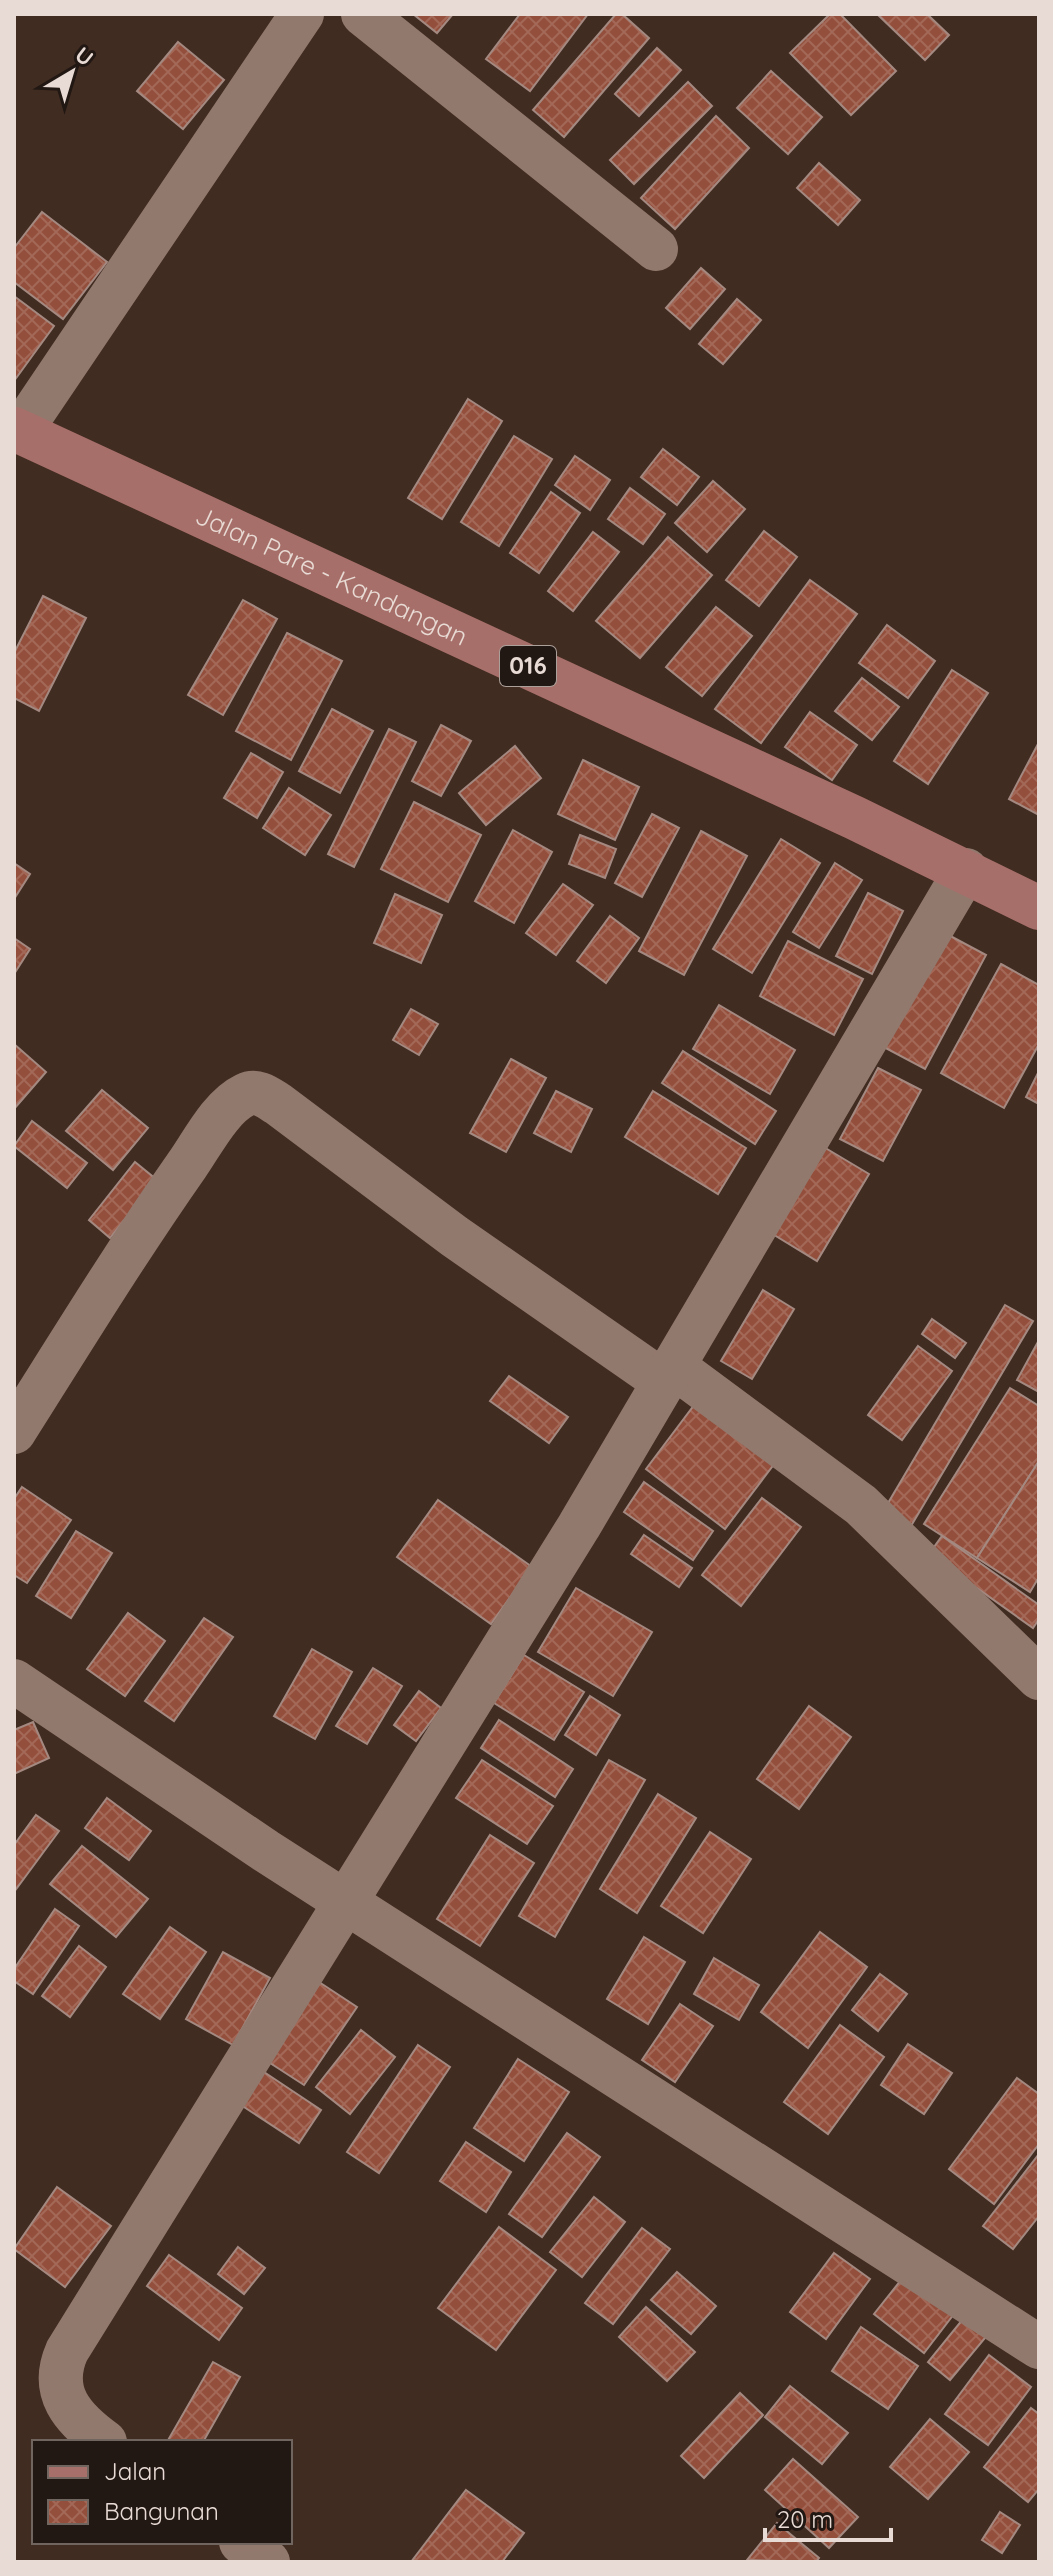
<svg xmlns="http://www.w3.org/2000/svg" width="1053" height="2576" viewBox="0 0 1053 2576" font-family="Quicksand,sans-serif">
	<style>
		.building { fill: url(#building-cross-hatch); stroke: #a48981; stroke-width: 2 }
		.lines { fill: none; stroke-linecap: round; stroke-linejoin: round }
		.minor { stroke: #92796e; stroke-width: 44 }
		.major { stroke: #a76f69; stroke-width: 44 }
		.labels { text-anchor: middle; stroke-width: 8; stroke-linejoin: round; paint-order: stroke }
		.shield { fill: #211713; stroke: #aca09a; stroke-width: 2 }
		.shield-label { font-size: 24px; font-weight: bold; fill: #e8dad4 }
		.street-label { font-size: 26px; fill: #e8dad4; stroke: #211713 }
	</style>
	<defs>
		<pattern id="building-cross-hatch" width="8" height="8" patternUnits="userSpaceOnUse" patternTransform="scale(2)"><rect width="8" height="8" fill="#944f3c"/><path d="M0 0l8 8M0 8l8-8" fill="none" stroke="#a36857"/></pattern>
	</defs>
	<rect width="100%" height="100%" fill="#412c22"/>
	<g class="building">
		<polygon points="413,14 453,14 437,33"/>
		<polygon points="520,14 588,14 530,91 486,59"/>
		<polygon points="616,14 622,14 649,38 564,137 533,110"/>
		<polygon points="830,14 840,14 896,71 851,115 790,53"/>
		<polygon points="877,14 927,14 949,35 925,60"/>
		<polygon points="178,42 224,80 183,129 137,91"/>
		<polygon points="657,48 681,70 639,116 615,94"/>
		<polygon points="771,71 822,117 788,154 737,108"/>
		<polygon points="688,82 712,106 634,184 610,160"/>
		<polygon points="716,116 749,148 675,229 641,198"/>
		<polygon points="819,163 860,200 838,225 797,188"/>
		<polygon points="42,212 107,262 63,319 14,282 14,248"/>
		<polygon points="701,268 725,289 690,329 666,308"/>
		<polygon points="14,296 54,326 14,381"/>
		<polygon points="737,299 761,320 723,364 699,344"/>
		<polygon points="468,399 502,421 442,519 408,498"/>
		<polygon points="514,436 552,459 499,546 461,522"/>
		<polygon points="663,449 699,477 677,505 641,477"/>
		<polygon points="575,456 610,480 590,510 555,485"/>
		<polygon points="713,481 745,509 707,552 675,523"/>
		<polygon points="630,488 665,514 643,544 608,519"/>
		<polygon points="551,492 580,513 539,573 510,553"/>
		<polygon points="764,531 797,557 759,606 726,580"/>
		<polygon points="593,532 619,552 573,611 548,591"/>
		<polygon points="668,537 712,575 640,658 596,621"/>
		<polygon points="810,580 857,614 761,743 715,709"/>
		<polygon points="43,596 86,618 39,711 14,698 14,653"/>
		<polygon points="243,600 277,619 223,715 188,695"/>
		<polygon points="716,607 752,636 702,696 666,667"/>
		<polygon points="887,625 935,661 908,698 859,663"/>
		<polygon points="287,633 342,661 291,760 236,731"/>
		<polygon points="952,670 988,693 928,784 894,761"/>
		<polygon points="862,678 899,707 872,740 835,711"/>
		<polygon points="332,709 373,731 340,793 299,771"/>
		<polygon points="810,712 857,745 832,780 785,747"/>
		<polygon points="441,725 471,741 441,796 412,781"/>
		<polygon points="389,729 416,742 354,867 328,854"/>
		<polygon points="1038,744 1039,745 1039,815 1009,799"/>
		<polygon points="515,746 541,778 486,825 459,793"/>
		<polygon points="251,753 283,772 257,818 224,798"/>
		<polygon points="583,760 639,787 615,840 558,814"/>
		<polygon points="289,788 331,815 305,855 263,828"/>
		<polygon points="414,802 481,835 448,902 381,869"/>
		<polygon points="652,814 679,828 642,897 615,883"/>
		<polygon points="513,830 552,852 514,923 475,901"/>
		<polygon points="701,831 747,856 684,975 639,951"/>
		<polygon points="580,835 616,849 605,878 569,864"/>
		<polygon points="781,839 820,863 752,973 713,949"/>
		<polygon points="14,863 30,874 14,899"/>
		<polygon points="835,863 862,880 819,948 793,932"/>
		<polygon points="563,884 593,905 556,955 526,933"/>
		<polygon points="868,893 903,911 872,974 836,956"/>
		<polygon points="395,894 442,915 421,963 374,943"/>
		<polygon points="610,916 639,938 606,983 577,961"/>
		<polygon points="941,931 986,955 925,1069 880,1045"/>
		<polygon points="14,938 30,949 14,974"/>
		<polygon points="788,941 863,979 834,1035 760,996"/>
		<polygon points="1001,964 1039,985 1039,1044 1004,1108 941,1073"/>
		<polygon points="719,1005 795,1050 770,1094 693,1049"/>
		<polygon points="411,1009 438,1024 419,1055 393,1040"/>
		<polygon points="14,1044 46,1072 14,1109"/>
		<polygon points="683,1051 776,1111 755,1144 662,1083"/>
		<polygon points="511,1059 546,1078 506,1152 470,1133"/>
		<polygon points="878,1068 921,1090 883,1161 840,1139"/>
		<polygon points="1039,1071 1039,1104 1026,1097"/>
		<polygon points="102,1090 148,1128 113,1170 66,1131"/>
		<polygon points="556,1091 592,1109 571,1152 534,1133"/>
		<polygon points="653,1091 746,1148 718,1194 625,1137"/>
		<polygon points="32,1121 87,1163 67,1188 14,1146"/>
		<polygon points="817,1143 869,1174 817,1261 766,1230"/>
		<polygon points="135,1162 157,1180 110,1238 89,1220"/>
		<polygon points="763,1290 794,1309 752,1379 721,1361"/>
		<polygon points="1005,1305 1033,1321 908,1531 881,1515"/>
		<polygon points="932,1319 966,1343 955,1358 922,1334"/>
		<polygon points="1039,1340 1039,1392 1017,1380"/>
		<polygon points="918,1346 952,1371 902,1440 868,1415"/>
		<polygon points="509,1376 568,1417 549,1443 490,1401"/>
		<polygon points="1010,1388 1039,1406 1039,1461 977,1558 924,1524"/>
		<polygon points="695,1404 775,1463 725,1529 646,1469"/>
		<polygon points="1039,1461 1039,1577 1030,1592 977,1558"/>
		<polygon points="644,1482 713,1531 693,1560 624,1512"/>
		<polygon points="22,1487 71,1520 27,1583 14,1575 14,1499"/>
		<polygon points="762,1498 801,1527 741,1606 702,1575"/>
		<polygon points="438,1500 532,1567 491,1624 397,1557"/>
		<polygon points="76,1531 112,1553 71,1618 36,1596"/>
		<polygon points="644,1535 692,1568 679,1587 631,1554"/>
		<polygon points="942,1536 1039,1605 1039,1619 1033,1628 929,1554"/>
		<polygon points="576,1588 652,1632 613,1696 538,1652"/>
		<polygon points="128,1613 165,1641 125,1696 87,1669"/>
		<polygon points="204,1618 233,1637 174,1721 145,1701"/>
		<polygon points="312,1649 352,1672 315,1739 274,1716"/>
		<polygon points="524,1655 584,1692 554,1740 494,1703"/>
		<polygon points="373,1668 402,1686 367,1744 336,1726"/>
		<polygon points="419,1691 441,1708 416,1741 394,1725"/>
		<polygon points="590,1696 620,1715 596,1755 565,1735"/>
		<polygon points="809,1706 851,1737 799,1809 757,1779"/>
		<polygon points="499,1720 573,1769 555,1797 481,1748"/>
		<polygon points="33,1722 49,1758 14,1774 14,1730"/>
		<polygon points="482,1760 553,1806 527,1844 456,1798"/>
		<polygon points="609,1760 645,1780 555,1937 519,1916"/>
		<polygon points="658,1794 696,1818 637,1913 600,1889"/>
		<polygon points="107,1798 151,1831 129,1860 85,1828"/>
		<polygon points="36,1815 59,1831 14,1892 14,1845"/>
		<polygon points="710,1832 751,1859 703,1933 661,1906"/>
		<polygon points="490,1835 534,1863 480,1946 437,1919"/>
		<polygon points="82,1846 148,1899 116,1937 50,1884"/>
		<polygon points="55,1909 79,1926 33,1994 14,1981 14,1969"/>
		<polygon points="170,1927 206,1952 160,2019 123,1994"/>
		<polygon points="820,1932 867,1967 808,2048 761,2012"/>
		<polygon points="644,1937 685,1962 648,2024 607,1999"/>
		<polygon points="79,1946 106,1967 70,2017 42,1996"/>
		<polygon points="223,1952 270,1978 233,2045 186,2019"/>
		<polygon points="714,1958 759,1985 739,2020 694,1994"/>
		<polygon points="880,1974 907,1994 878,2031 852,2010"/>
		<polygon points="319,1982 357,2007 304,2085 267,2061"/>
		<polygon points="680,2004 713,2026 675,2082 642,2060"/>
		<polygon points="840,2025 884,2057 828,2134 784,2102"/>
		<polygon points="361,2030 395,2057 350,2114 316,2087"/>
		<polygon points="908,2044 952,2073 924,2114 881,2085"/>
		<polygon points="418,2045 450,2067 379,2173 347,2152"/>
		<polygon points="518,2059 569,2092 524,2161 474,2128"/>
		<polygon points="264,2072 321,2110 299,2143 241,2105"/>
		<polygon points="1017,2078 1039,2094 1039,2144 994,2204 949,2169"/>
		<polygon points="567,2133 600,2157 542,2237 509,2214"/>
		<polygon points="466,2142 511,2172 486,2212 440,2181"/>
		<polygon points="1039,2154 1039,2216 1013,2249 983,2226"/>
		<polygon points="57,2187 111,2226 65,2287 14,2249"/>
		<polygon points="594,2197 625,2222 582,2277 550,2252"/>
		<polygon points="499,2227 556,2270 496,2350 438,2308"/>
		<polygon points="642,2228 670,2249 613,2324 585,2303"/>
		<polygon points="238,2247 265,2268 244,2294 218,2274"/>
		<polygon points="834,2253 870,2279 826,2339 790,2312"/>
		<polygon points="169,2255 242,2308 219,2340 147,2286"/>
		<polygon points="677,2272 716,2306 691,2334 651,2300"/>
		<polygon points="905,2275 954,2314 924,2353 874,2314"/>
		<polygon points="646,2307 695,2352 667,2381 619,2337"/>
		<polygon points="972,2308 995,2326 950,2380 928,2362"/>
		<polygon points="861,2327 918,2366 888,2409 832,2371"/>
		<polygon points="989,2355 1031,2387 988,2445 945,2414"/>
		<polygon points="213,2362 240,2377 203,2442 167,2442"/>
		<polygon points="790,2386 848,2433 822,2464 765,2417"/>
		<polygon points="740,2393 763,2415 704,2478 681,2456"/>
		<polygon points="1031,2408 1039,2414 1039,2489 1028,2502 984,2467"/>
		<polygon points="930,2419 969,2452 928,2499 890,2467"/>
		<polygon points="793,2459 858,2517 829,2548 765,2490"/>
		<polygon points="466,2490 524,2533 502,2562 411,2562"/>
		<polygon points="1000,2512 1020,2525 1002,2553 982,2540"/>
		<polygon points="777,2523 819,2558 816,2562 747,2560"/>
	</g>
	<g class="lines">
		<g class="minor">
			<polyline points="363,14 656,249"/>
			<polyline points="20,432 302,14"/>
			<polyline points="673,1366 861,1505 1039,1678"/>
			<path d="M14,1432C71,1342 126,1252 187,1165C202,1144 220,1107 245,1095C257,1089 267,1097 278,1104L454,1236L664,1382"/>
			<polyline points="14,1681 266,1851 1039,2347"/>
			<path d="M105,2442C72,2418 49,2392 67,2351L579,1526L966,870"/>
			<polyline points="241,2542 268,2562"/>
		</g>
		<path class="major" id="s1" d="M14,429L855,818L1039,908"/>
	</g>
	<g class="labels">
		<rect class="shield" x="500" y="646" width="56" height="40" rx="6"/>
		<g class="shield-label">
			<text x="528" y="674">016</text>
		</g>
		<g class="street-label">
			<text dy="9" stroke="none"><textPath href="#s1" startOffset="350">Jalan Pare - Kandangan</textPath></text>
		</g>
	</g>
	<rect width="1053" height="2576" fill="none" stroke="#e8dad4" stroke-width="32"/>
	<rect x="32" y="2440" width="260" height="104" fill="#211713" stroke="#716560" stroke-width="2"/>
	<rect x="48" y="2466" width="40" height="12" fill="#a76f69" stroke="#716560" stroke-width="2"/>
	<text x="104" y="2480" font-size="24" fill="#e8dad4">Jalan</text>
	<rect x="48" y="2500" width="40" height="24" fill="url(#building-cross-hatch)" stroke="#716560" stroke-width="2"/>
	<text x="104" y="2520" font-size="24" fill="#e8dad4">Bangunan</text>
	<g transform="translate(72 72) rotate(38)" stroke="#211713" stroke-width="6" paint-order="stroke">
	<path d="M0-6L14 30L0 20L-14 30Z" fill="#e8dad4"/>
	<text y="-12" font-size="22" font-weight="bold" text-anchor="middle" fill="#e8dad4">U</text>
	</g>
	<path d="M765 2528v12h126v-12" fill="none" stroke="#e8dad4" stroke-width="4"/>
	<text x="777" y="2528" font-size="24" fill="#e8dad4" stroke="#211713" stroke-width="6" paint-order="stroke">20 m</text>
</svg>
